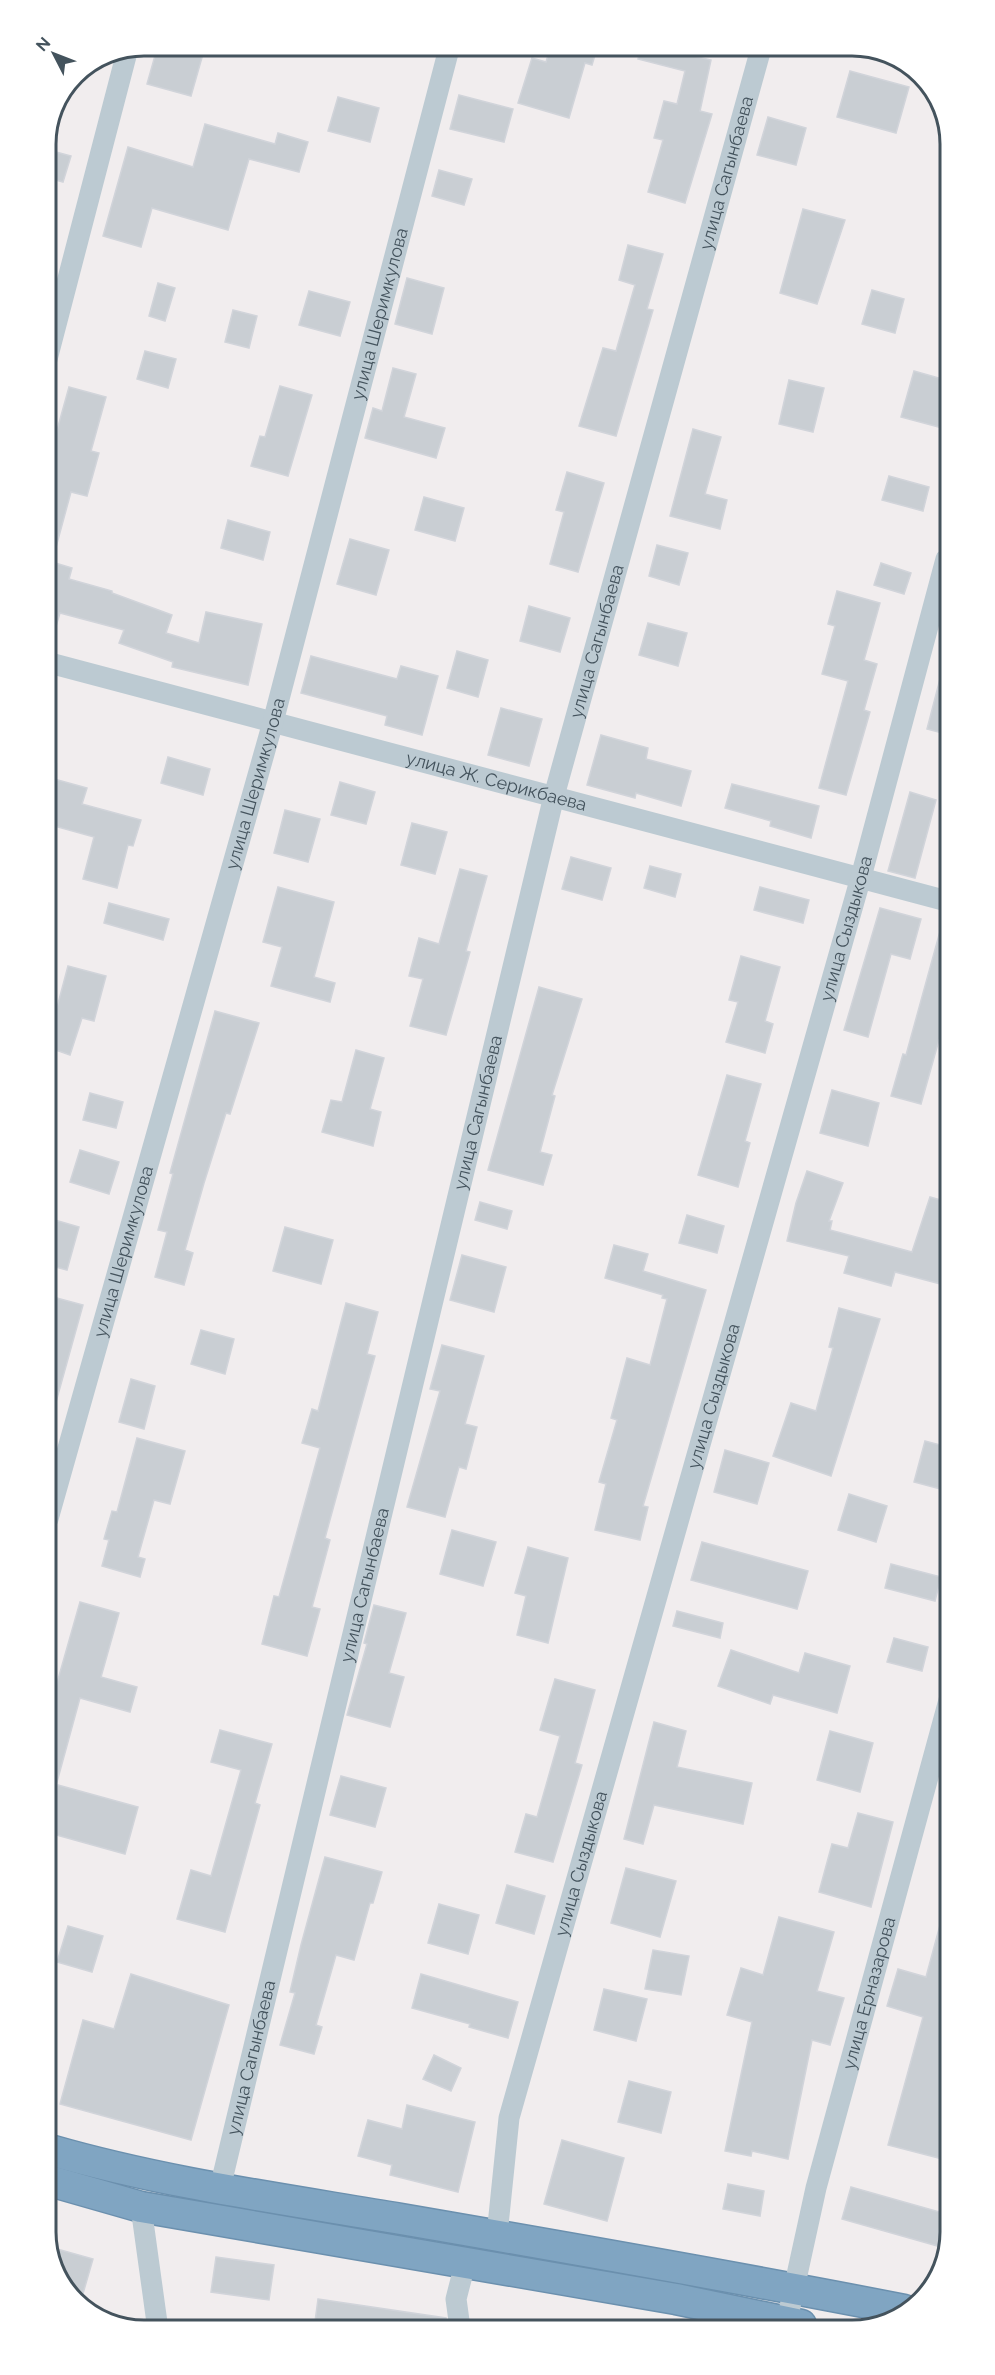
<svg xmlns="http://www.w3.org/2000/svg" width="995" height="2375" viewBox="0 0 995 2375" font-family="Raleway,sans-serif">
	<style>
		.building { fill: #c9ced3; stroke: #d1d4da; stroke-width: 1.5 }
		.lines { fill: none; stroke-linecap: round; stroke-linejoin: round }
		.highway-casing { stroke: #6b90ae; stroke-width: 33 }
		.minor { stroke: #bccad2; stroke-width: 21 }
		.highway { stroke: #80a5c2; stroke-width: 30 }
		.labels { text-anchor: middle; stroke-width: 6; stroke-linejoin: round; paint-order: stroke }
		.street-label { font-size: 18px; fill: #44535d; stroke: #fff }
		.rim { fill: none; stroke: #44535d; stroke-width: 3 }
	</style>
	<rect width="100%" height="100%" fill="#f1edee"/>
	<g class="building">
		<polygon points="158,45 172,45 203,54 191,96 147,84"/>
		<polygon points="551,45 598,45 592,65 585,63 569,118 518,103 532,58 546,62"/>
		<polygon points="642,45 679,45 677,52 711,60 700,111 712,114 685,203 648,192 663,140 654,138 664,101 677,104 685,71 638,59"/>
		<polygon points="850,71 909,87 896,133 837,117"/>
		<polygon points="459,95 513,109 504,142 450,129"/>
		<polygon points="338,97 379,108 370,142 328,131"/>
		<polygon points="768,117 806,128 796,165 757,155"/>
		<polygon points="205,124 275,144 278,133 308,142 299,172 249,159 228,230 152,208 141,247 103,236 128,147 193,167"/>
		<polygon points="45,149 71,156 63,182 45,177"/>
		<polygon points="439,170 472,179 464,205 432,196"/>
		<polygon points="803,209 845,220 817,304 780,293"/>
		<polygon points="628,245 663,254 647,309 653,310 616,436 579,426 603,348 616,351 635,285 619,280"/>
		<polygon points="407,278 444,288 432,334 395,324"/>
		<polygon points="158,283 175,288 165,321 149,316"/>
		<polygon points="872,290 904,299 895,333 862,324"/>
		<polygon points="309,291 350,302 340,336 299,325"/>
		<polygon points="233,310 257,316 249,348 225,342"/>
		<polygon points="145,351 176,359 168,388 137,379"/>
		<polygon points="393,368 416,374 404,417 445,428 436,458 365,438 373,408 382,411"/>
		<polygon points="914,371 946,380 946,429 901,417"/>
		<polygon points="789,380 824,388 813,432 779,424"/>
		<polygon points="280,386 312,395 288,476 251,466 260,436 265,437"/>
		<polygon points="69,387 106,397 91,451 99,453 87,496 71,492 52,562 72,568 69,579 112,591 112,593 172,615 166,633 199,643 206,612 262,624 248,685 172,667 173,662 119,643 124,630 60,613 51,643 46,642 46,455 50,440 54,441"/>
		<polygon points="693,429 721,437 705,494 727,500 720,529 670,516"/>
		<polygon points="567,472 604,483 578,572 550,564 564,512 556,510"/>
		<polygon points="889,476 929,487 923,511 882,500"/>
		<polygon points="424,497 464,508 455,541 415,530"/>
		<polygon points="228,520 270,532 263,560 221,548"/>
		<polygon points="350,539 389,550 376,595 337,584"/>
		<polygon points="657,545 688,553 679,585 649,576"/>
		<polygon points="881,563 911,573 904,594 874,585"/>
		<polygon points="837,591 880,603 864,660 877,664 864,710 870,712 846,795 819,788 848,681 822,674 835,626 828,624"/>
		<polygon points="529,606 570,618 560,652 520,641"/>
		<polygon points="648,623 687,633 678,666 639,655"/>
		<polygon points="457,651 488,660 478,697 447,688"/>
		<polygon points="311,656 397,679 401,666 438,676 422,735 385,725 387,716 301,693"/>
		<polygon points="941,675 946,676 946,734 927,729"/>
		<polygon points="501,708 542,719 529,766 488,755"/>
		<polygon points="601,735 648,748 646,759 691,771 681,806 636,793 635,798 587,785"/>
		<polygon points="168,757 210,769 203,795 161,783"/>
		<polygon points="47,777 87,788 82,804 141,820 133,846 128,845 117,888 83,879 94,837 47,824"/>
		<polygon points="340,782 375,792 366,824 331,815"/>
		<polygon points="732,784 819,806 811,838 770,826 771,821 725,808"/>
		<polygon points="910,792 936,800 915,878 888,871"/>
		<polygon points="285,810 320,819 308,862 274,853"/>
		<polygon points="412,823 447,832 435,874 401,865"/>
		<polygon points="571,857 611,868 602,900 562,889"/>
		<polygon points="650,866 681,874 675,897 644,888"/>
		<polygon points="460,869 487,876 466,951 470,952 446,1035 410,1026 423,979 409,976 419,938 439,944"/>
		<polygon points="278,887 334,902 314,977 335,983 330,1002 271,986 282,947 263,942"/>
		<polygon points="760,887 809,900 803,923 754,910"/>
		<polygon points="109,903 169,919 163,940 104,923"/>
		<polygon points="880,908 921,919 910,959 891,954 868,1037 844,1030"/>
		<polygon points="942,924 947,925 947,1043 939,1040 921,1104 891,1096 903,1054 906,1055"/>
		<polygon points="741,956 780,967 765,1021 773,1024 765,1053 726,1042 738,1002 729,1000"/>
		<polygon points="68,966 106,976 94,1021 82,1018 70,1055 47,1047 47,1013 55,1015"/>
		<polygon points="539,987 582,999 552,1095 555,1096 540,1152 552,1155 543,1185 488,1170"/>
		<polygon points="215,1011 259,1023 230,1114 226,1113 204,1183 185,1250 193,1253 184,1285 155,1277 167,1232 158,1230 173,1174 170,1173"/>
		<polygon points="356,1050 384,1058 370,1109 381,1112 373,1146 322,1132 331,1100 342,1102"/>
		<polygon points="727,1075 761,1084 745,1141 750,1143 738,1187 698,1175"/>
		<polygon points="832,1090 879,1103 868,1146 820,1133"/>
		<polygon points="90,1093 123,1102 116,1128 83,1120"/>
		<polygon points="80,1150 119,1162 109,1194 70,1182"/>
		<polygon points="807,1171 843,1183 829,1221 832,1221 830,1230 912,1252 930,1197 948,1202 948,1286 895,1272 891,1286 844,1273 849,1256 787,1241 796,1203"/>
		<polygon points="480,1202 512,1211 507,1229 475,1220"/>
		<polygon points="687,1215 724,1226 717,1253 679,1243"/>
		<polygon points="48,1218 79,1227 67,1270 48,1265"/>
		<polygon points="285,1227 333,1240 321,1284 273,1271"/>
		<polygon points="614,1245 648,1254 643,1271 706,1290 643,1506 648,1507 640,1540 595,1530 606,1484 599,1482 617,1420 611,1418 627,1358 650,1365 667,1299 662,1298 663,1295 605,1278"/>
		<polygon points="462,1255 506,1267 494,1312 450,1300"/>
		<polygon points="53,1297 83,1305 53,1413 48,1412 48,1314"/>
		<polygon points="346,1303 378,1312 367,1354 375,1356 325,1538 330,1540 312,1607 320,1609 307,1656 262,1644 274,1596 279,1597 320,1448 302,1443 312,1409 318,1411"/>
		<polygon points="839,1308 880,1319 831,1476 773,1456 791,1403 816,1411 833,1348 829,1347"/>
		<polygon points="201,1330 234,1339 225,1374 191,1364"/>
		<polygon points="442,1345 484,1356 465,1424 477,1427 466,1469 459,1467 445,1517 407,1507 440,1391 430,1389"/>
		<polygon points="131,1379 155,1386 144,1429 119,1422"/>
		<polygon points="137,1438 185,1451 170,1504 154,1500 138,1557 145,1559 140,1577 102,1566 109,1540 104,1539 112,1511 117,1512"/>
		<polygon points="925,1441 948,1447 948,1491 914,1482"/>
		<polygon points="725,1450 769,1463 757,1504 714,1492"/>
		<polygon points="849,1494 887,1506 876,1542 838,1530"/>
		<polygon points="452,1530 496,1542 483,1586 440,1574"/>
		<polygon points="702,1542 808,1571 797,1609 691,1580"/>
		<polygon points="528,1547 568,1558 548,1643 517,1635 526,1596 515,1593"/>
		<polygon points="891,1564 941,1577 935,1601 885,1588"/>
		<polygon points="80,1602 119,1613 101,1677 137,1687 130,1712 80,1698 54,1793 49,1792 49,1711"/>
		<polygon points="374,1605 406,1613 389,1673 404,1677 390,1727 347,1715 367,1644 364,1643"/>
		<polygon points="677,1611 723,1623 720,1638 673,1626"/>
		<polygon points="894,1638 928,1647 922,1671 887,1662"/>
		<polygon points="731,1650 799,1673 805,1653 850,1666 837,1713 773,1695 770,1704 718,1686"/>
		<polygon points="555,1679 595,1690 575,1763 582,1765 553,1862 515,1852 526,1814 537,1817 560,1736 540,1730"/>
		<polygon points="654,1722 686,1731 677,1767 752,1783 743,1824 654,1805 643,1844 624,1839"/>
		<polygon points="220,1730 272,1744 255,1803 260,1805 225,1932 177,1919 191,1870 211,1876 241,1770 211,1762"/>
		<polygon points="830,1731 873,1743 860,1792 817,1780"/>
		<polygon points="341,1776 386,1788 375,1827 330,1815"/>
		<polygon points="58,1785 138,1807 125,1854 49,1833 49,1817"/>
		<polygon points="858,1813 893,1822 871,1907 819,1892 832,1844 848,1848"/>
		<polygon points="325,1857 382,1872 373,1903 370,1903 354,1960 336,1955 316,2025 322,2027 314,2054 280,2045 295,1993 290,1992 301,1945"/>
		<polygon points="626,1868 676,1881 660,1937 611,1923"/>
		<polygon points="507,1885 545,1896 534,1934 496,1923"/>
		<polygon points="439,1904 479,1915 468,1954 428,1943"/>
		<polygon points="944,1910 949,1911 950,2161 888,2145 923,2017 887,2006 898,1969 926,1977"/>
		<polygon points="779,1917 834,1932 817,1991 844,1998 830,2045 812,2040 788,2159 752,2151 751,2156 725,2151 752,2022 727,2015 741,1968 763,1975"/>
		<polygon points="68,1926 103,1936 92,1972 57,1962"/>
		<polygon points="653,1950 689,1956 681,1995 645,1989"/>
		<polygon points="131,1974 229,2005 191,2140 60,2104 83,2020 114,2029"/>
		<polygon points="421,1974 518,2002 508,2038 469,2027 470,2024 412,2008"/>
		<polygon points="604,1989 647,1999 636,2041 594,2030"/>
		<polygon points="434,2055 461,2068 451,2091 423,2079"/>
		<polygon points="629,2081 671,2092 661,2133 618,2122"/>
		<polygon points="407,2105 475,2122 458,2192 390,2175 392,2165 358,2156 368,2120 402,2129"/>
		<polygon points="562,2140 624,2158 607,2221 544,2204"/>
		<polygon points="728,2184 764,2191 760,2216 723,2209"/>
		<polygon points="851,2187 950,2215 941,2247 842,2219"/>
		<polygon points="50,2247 93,2259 80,2304 50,2263"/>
		<polygon points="216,2257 274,2265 269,2300 211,2292"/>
		<polygon points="318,2299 446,2318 446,2328 314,2329"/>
	</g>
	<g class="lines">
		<g class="highway-casing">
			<g id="highway">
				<path d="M50,2150C164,2183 283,2199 401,2219C569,2248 737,2277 904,2310"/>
				<polyline points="50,2181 141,2207 676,2299 801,2325"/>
			</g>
		</g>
		<g class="minor">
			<polyline points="46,363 127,52"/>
			<path id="s1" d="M46,662L947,901"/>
			<path id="s2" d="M48,1519L273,722L450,45"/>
			<path id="s3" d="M220,2188L554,796L762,45"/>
			<polyline points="141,2207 158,2330"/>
			<path id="s4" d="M497,2235L509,2118L861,877L946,559"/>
			<path id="s5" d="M786,2325L816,2188L949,1700"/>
			<polyline points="460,2328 456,2299 465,2264"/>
		</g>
		<use href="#highway" class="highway"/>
	</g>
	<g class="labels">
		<g class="street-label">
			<text dy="6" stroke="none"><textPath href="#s3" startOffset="2078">улица Сагынбаева</textPath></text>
			<text dy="6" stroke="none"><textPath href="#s2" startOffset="1250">улица Шеримкулова</textPath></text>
			<text dy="6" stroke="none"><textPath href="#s3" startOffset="1592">улица Сагынбаева</textPath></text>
			<text dy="6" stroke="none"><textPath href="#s1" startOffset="466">улица Ж. Серикбаева</textPath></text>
			<text dy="6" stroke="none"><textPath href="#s2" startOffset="764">улица Шеримкулова</textPath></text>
			<text dy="6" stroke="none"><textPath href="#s4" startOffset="1354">улица Сыздыкова</textPath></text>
			<text dy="6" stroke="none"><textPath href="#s3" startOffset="1106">улица Сагынбаева</textPath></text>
			<text dy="6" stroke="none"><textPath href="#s2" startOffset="278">улица Шеримкулова</textPath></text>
			<text dy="6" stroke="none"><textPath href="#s4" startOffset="868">улица Сыздыкова</textPath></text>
			<text dy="6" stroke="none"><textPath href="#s3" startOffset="620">улица Сагынбаева</textPath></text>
			<text dy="6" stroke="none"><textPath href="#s4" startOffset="382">улица Сыздыкова</textPath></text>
			<text dy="6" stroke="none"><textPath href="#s5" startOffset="342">улица Ерназарова</textPath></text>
			<text dy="6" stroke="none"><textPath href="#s3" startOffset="134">улица Сагынбаева</textPath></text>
		</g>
	</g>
	<path d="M0 0H995V2375H0ZM144 56H852A88 88 0 0 1 940 144V2232A88 88 0 0 1 852 2320H144A88 88 0 0 1 56 2232V144A88 88 0 0 1 144 56Z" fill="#fff" fill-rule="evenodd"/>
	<path class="rim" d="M144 56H852A88 88 0 0 1 940 144V2232A88 88 0 0 1 852 2320H144A88 88 0 0 1 56 2232V144A88 88 0 0 1 144 56Z"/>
	<g transform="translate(54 54) rotate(312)" stroke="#ffffff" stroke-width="4.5" paint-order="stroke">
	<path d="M0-4.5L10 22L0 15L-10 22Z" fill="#44535d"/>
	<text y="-9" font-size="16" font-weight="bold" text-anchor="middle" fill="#44535d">N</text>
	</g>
</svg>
